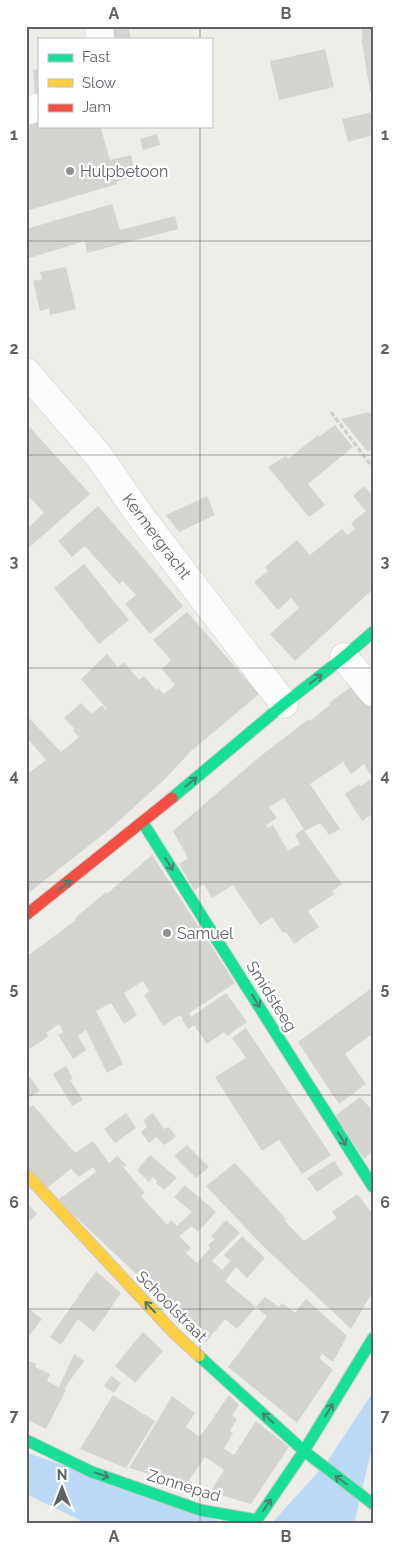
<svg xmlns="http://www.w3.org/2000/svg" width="399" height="1550" viewBox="0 0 399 1550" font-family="Raleway,sans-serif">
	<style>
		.water { fill: #bcd9f8 }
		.building { fill: #d4d4d1 }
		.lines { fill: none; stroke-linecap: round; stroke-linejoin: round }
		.street-casing { stroke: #cacbca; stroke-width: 29 }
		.fast-casing { stroke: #c9cac8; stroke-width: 13 }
		.slow-casing { stroke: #c9cac8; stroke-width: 13 }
		.jam-casing { stroke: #c9cac8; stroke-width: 13 }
		.path { stroke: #cccfcd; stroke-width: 3; stroke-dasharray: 5 2.5; stroke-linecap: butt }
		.street { stroke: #fcfcfc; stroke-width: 28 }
		.fast { stroke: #16e098; stroke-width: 11 }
		.slow { stroke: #ffcf43; stroke-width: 11 }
		.jam { stroke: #f24e42; stroke-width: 11 }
		.oneway { stroke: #4b8072 }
		.grid { fill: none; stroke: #5d6066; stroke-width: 1; stroke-opacity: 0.55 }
		.poi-dot { fill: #909194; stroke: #fff; stroke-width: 2 }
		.labels { text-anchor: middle; stroke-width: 4.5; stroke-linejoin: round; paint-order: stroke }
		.poi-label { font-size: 16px; fill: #5d6066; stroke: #fff; text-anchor: start }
		.street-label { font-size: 16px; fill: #5d6066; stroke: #fff }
		.neatline { fill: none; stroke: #5d6066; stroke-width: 2 }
		.grid-label { font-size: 16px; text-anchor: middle; font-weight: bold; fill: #5d6066 }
	</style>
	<rect width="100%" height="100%" fill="#eeede8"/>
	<g class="water">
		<polygon points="373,1392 373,1443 354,1524 271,1524 327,1462"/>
		<polygon points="26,1452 227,1524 88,1524 26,1494"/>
	</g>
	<g class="building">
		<polygon points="106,26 128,26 131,39 106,39"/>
		<polygon points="362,26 373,26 373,91 370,91 362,42"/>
		<polygon points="325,49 334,87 279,100 270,61"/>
		<polygon points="39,69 39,94 35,95 33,70"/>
		<polygon points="372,112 373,135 348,142 342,119"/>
		<polygon points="39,120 39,126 100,126 110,160 131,155 136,176 116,182 117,184 26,211 26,123"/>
		<polygon points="157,134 160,145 143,150 140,139"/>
		<polygon points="112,204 120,230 175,216 178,229 87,253 85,241 26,259 26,229"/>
		<polygon points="66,267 76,309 50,315 49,308 40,311 33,281 42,279 40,272"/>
		<polygon points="369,412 373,416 373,448 368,452 341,419"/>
		<polygon points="26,423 90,494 26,550 26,530 44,513 26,493"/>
		<polygon points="335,425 353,447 308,484 325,505 309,517 268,467 286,456 288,459 318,435 319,437"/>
		<polygon points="364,486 373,496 373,589 295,661 270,634 299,608 291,598 278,610 254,582 268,571 265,567 297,540 310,555 342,529 347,535 355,529 351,523 366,511 353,496"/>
		<polygon points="207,496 215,515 179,532 166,515"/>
		<polygon points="98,506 145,560 183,606 150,634 125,604 136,595 123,581 119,584 85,546 72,557 58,541"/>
		<polygon points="84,564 129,620 99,644 54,588"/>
		<polygon points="187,612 259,694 190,752 166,778 110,829 26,895 26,775 46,760 26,737 26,715 61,752 79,737 73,731 75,729 64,718 81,703 92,714 102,705 106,710 107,709 81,679 107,654 118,667 124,662 139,680 144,676 156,690 158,688 164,694 175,685 162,669 171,660 153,640"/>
		<polygon points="359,681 373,699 373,772 370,774 364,764 351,774 343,762 310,784 340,829 329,835 320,823 305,831 284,798 269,807 277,818 266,825 268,828 273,825 288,851 300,844 295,835 303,829 342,884 332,891 334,894 308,911 319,927 294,944 287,933 282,932 272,917 260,925 233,885 212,898 204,884 194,890 179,864 188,858 173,831 258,758 309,719 310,721 330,705 329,703"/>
		<polygon points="373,778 373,814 362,821 345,794 359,784 361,786"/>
		<polygon points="152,855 235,983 189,1013 191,1017 226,993 247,1022 227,1036 224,1032 207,1044 194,1025 188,1029 182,1019 183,1018 180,1015 163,1026 144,995 149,991 143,981 124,993 137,1015 124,1024 111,1003 96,1011 123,1064 107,1073 86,1030 78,1036 86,1050 73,1059 58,1035 63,1032 59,1024 46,1033 49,1036 26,1051 26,957 76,920 75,918 106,892 108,893"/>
		<polygon points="373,987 373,1033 345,1054 366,1084 339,1104 298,1042"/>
		<polygon points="246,1028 331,1155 302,1174 279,1140 262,1151 215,1077 246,1058 232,1038"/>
		<polygon points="66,1066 73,1079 70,1080 83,1100 72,1106 53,1074"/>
		<polygon points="30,1077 40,1091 26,1099 26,1080"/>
		<polygon points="360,1097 373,1111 373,1156 370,1153 364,1159 335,1116"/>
		<polygon points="33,1105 75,1153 93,1141 109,1163 117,1156 127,1165 123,1167 145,1193 141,1196 167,1225 171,1220 177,1226 192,1212 174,1197 185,1185 216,1212 198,1232 192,1226 179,1236 191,1248 186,1253 197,1263 210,1248 208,1245 215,1239 211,1236 226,1220 240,1233 212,1261 222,1270 230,1261 224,1255 242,1236 265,1258 247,1278 236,1267 225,1281 256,1307 237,1329 225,1319 206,1342 132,1270 58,1200 96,1172 93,1167 79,1177 71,1169 47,1188 26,1165 26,1110"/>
		<polygon points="126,1113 136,1128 115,1143 104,1129"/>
		<polygon points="153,1113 164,1129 169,1127 176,1137 164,1145 156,1137 149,1143 141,1132 147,1127 143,1120"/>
		<polygon points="187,1145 209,1167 196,1178 174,1156"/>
		<polygon points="150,1155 177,1178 164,1190 156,1183 157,1181 153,1177 149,1182 137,1170"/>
		<polygon points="334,1161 343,1174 317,1192 307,1178"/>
		<polygon points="235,1163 286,1219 284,1220 304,1241 337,1218 332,1212 357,1194 373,1214 373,1291 351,1329 261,1244 206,1186"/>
		<polygon points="26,1202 37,1214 26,1224"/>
		<polygon points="96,1271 121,1293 94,1332 78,1319 61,1345 50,1337"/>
		<polygon points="265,1297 279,1307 282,1303 295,1313 306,1299 347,1336 333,1362 322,1354 319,1358 333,1370 297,1423 228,1367 267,1316 256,1307"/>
		<polygon points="26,1304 32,1311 42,1319 29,1336 26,1333"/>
		<polygon points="143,1332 163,1351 135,1383 115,1366"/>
		<polygon points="74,1354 84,1361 64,1389 66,1390 46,1429 26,1419 26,1360 36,1364 35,1367 50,1374 47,1381 59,1387"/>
		<polygon points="111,1376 121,1383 114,1393 104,1386"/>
		<polygon points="113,1395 155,1421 126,1468 80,1449"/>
		<polygon points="229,1395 239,1405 232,1415 237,1419 230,1431 233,1433 224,1449 234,1455 256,1421 289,1447 251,1504 210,1492 224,1470 205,1457 186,1485 129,1468 172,1396 195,1413 186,1427 200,1437"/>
	</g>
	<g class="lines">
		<g class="street-casing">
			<g id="street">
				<polyline points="99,26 100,39"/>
				<polyline points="26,111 39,107"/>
				<polyline points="26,372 98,455 141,517 284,704"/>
				<polyline points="344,657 373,692"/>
			</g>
		</g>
		<g class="fast-casing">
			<g id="fast">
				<polyline points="172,798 284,704 344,657 373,632"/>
				<polyline points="143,823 373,1187"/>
				<polyline points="199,1356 304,1451 373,1504"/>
				<polyline points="26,1440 92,1472 200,1510 257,1520 304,1451 373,1338"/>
			</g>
		</g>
		<g class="slow-casing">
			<polyline id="slow" points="26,1174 174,1333 199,1356"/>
		</g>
		<g class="jam-casing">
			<polyline id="jam" points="26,915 172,798"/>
		</g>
		<polyline class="path" points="331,412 373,468"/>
		<use href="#street" class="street"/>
		<use href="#fast" class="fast"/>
		<use href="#slow" class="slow"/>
		<use href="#jam" class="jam"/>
	</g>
	<defs><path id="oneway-shaft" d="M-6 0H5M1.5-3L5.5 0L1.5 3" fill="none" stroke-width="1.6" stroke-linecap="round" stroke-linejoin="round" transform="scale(1.25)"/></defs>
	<g class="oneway">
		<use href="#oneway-shaft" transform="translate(316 679) rotate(-37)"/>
		<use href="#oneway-shaft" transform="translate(191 782) rotate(-40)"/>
		<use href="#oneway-shaft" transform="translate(169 864) rotate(58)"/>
		<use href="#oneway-shaft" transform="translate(65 885) rotate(-38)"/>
		<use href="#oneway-shaft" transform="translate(256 1001) rotate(58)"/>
		<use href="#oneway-shaft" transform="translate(342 1139) rotate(58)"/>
		<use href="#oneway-shaft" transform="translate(150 1307) rotate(-133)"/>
		<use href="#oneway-shaft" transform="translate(329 1410) rotate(-59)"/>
		<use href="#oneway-shaft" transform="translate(268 1418) rotate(-138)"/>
		<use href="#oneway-shaft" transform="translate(102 1475) rotate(19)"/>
		<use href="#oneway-shaft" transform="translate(341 1480) rotate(-143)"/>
		<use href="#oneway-shaft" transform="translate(267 1505) rotate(-56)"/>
	</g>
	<path class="grid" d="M200,26V39M200,126V1524M26,241H373M26,455H373M26,668H373M26,882H373M26,1095H373M26,1309H373"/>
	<g class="poi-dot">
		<circle cx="70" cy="171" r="5"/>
		<circle cx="167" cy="933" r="5"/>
	</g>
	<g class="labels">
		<g class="poi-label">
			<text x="80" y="177">Hulpbetoon</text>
			<text x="177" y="939">Samuel</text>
		</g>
		<g class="street-label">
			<text transform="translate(157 536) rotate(53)" y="6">Kermergracht</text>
			<text transform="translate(272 996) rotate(58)" y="6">Smidsteeg</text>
			<text transform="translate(172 1306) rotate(45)" y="6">Schoolstraat</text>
			<text transform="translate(184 1485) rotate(17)" y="6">Zonnepad</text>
		</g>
	</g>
	<rect width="399" height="1550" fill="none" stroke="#ffffff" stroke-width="55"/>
	<rect x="38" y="38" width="175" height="90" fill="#ffffff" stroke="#bebfc2"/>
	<rect x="48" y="54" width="25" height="8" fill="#16e098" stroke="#bebfc2"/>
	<text x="82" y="62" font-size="15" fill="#5d6066">Fast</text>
	<rect x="48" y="79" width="25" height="8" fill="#ffcf43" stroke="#bebfc2"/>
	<text x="82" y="88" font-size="15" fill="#5d6066">Slow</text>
	<rect x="48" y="104" width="25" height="8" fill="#f24e42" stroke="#bebfc2"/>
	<text x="82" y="112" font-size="15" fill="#5d6066">Jam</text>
	<g transform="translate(62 1488)" stroke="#ffffff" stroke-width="4" paint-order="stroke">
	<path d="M0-4L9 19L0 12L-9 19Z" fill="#5d6066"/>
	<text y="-8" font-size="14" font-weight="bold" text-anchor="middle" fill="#5d6066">N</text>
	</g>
	<rect x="28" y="28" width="344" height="1494" class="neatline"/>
	<g class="grid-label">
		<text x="114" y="19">A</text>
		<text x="286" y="19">B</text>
		<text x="14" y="140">1</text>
		<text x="385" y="140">1</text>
		<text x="14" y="354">2</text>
		<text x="385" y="354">2</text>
		<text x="14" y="567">3</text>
		<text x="385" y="567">3</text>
		<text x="14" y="781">4</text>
		<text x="385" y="781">4</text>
		<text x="14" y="994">5</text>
		<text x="385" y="994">5</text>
		<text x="14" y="1208">6</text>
		<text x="385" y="1208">6</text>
		<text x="14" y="1421">7</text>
		<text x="385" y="1421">7</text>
		<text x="114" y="1542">A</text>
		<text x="286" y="1542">B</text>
	</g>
</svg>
